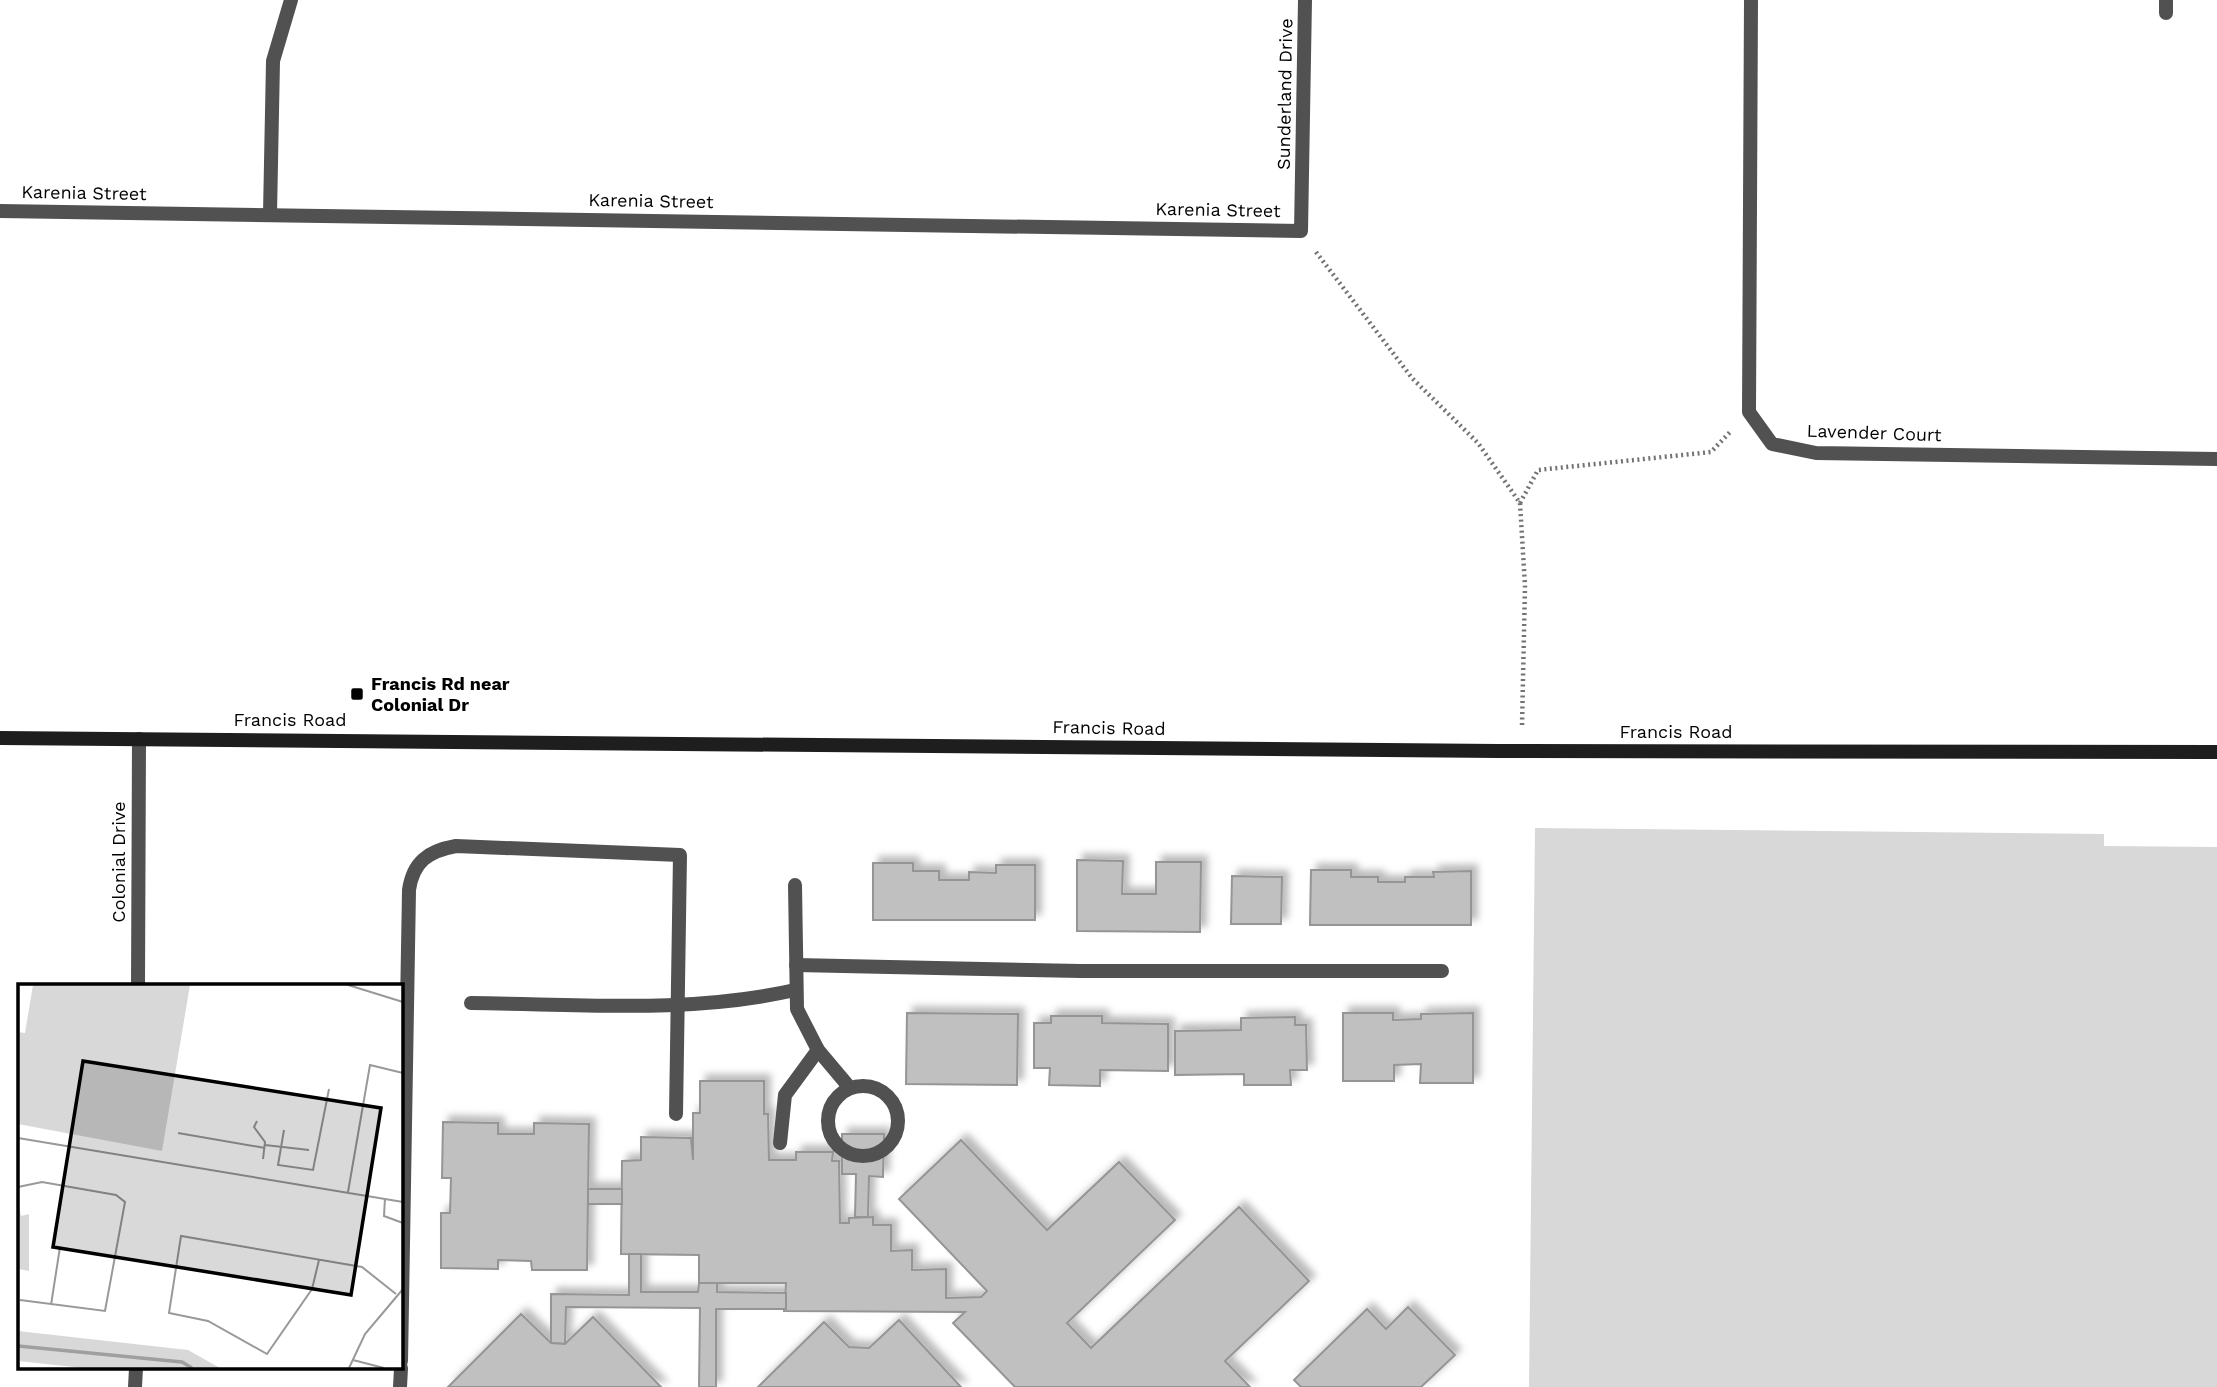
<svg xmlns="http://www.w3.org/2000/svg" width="2217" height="1387" viewBox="0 0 2217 1387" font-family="'Work Sans',sans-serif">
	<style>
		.green { fill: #d8d8d8 }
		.building { fill: #c0c0c0; stroke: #959595; stroke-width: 2; filter: url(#shadow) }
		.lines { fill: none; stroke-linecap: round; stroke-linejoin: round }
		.path { stroke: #737373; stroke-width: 4.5; stroke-dasharray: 2 3.5; stroke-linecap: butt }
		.lane { stroke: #515151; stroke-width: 14 }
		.street { stroke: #515151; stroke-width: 14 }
		.secondary { stroke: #1e1e1e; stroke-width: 14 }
		.poi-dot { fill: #000; stroke: #fff; stroke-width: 2.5 }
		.labels { text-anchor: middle; stroke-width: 6; stroke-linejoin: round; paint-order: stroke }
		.street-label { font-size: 18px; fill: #000; stroke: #fff }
		.poi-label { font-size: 18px; font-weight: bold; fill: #000; stroke: #fff; text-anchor: start }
		.inset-river { fill: none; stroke: #9f9f9f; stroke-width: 3.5 }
		.inset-road { fill: none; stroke: #999; stroke-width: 2 }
		.view { fill: #000; fill-opacity: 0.15; stroke: #000; stroke-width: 3.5 }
		.inset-edge { fill: none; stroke: #000; stroke-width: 3.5 }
	</style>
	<defs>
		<filter id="shadow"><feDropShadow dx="6" dy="-6" stdDeviation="3.5" flood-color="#0004"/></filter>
	</defs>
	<rect width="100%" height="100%" fill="#fff"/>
	<polygon class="green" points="1535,828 2104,834 2104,846 2217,847 2217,1387 1529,1387"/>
	<g class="building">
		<polygon points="1077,860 1123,861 1122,894 1156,894 1156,862 1201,862 1200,932 1077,931"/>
		<polygon points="873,863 913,863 913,871 939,871 939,880 969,880 969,872 996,873 996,865 1035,865 1035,920 873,920"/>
		<polygon points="1311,870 1351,870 1351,877 1378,877 1378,882 1405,882 1405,877 1434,877 1433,872 1471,871 1471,925 1310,925"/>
		<polygon points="1232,876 1282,877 1281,924 1231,924"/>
		<polygon points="907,1013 1018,1014 1017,1085 906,1084"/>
		<polygon points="1343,1013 1393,1013 1393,1020 1421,1019 1421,1014 1473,1013 1473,1083 1420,1083 1421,1064 1394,1065 1394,1081 1343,1081"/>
		<polygon points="1051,1016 1102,1016 1102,1023 1168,1024 1168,1071 1100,1070 1100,1086 1049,1085 1050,1068 1034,1068 1034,1023 1051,1023"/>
		<polygon points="1295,1017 1295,1025 1306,1025 1307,1070 1290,1070 1291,1085 1244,1085 1244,1074 1175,1075 1175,1031 1241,1030 1241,1018"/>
		<polygon points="700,1081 764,1081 764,1114 768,1114 769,1160 796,1160 796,1152 833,1152 832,1161 839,1161 840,1223 849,1223 849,1218 873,1217 873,1225 891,1225 891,1251 912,1250 912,1270 946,1269 946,1298 981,1297 987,1291 899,1199 961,1140 1047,1230 1119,1162 1175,1220 1067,1323 1091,1348 1239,1207 1309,1281 1225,1361 1250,1387 1015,1387 953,1323 965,1312 784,1311 786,1283 699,1283 699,1255 621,1254 622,1161 641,1160 641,1137 691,1138 693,1160 693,1113 700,1113"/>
		<polygon points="443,1122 498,1123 498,1134 534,1134 534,1123 589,1124 587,1270 532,1270 531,1261 498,1260 498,1269 441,1268 441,1213 450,1213 451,1178 442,1178"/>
		<polygon points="842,1134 884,1134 883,1177 869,1176 868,1217 855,1217 856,1174 842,1174"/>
		<rect x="588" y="1189" width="34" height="15"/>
		<polygon points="629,1254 641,1254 641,1292 698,1292 699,1283 717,1283 717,1292 786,1293 786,1309 716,1309 716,1387 699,1387 700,1308 566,1307 565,1344 551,1343 551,1294 629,1295"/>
		<polygon points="1408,1307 1455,1355 1421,1387 1301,1387 1294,1380 1367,1309 1386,1329"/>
		<polygon points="521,1314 551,1343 565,1344 593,1317 661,1387 448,1387"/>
		<polygon points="899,1320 961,1387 758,1387 824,1322 849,1347 869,1348"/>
	</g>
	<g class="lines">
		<g class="path">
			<polyline points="1316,252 1412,378 1478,443 1520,503 1525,586 1522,726"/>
			<polyline points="1520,503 1538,470 1711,452 1731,431"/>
		</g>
		<g class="lane">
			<polyline points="795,885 797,1009 818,1050 850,1088"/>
			<polyline points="796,965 1081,971 1442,971"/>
			<path d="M471,1003C579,1004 689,1014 795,990"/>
			<circle cx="863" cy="1121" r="35"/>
			<polyline points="780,1143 785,1095 818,1050"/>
			<path d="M401,1361L409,890C413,862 428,851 456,846L680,855L676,1114"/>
			<polyline points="400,1387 401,1368"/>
		</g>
		<g class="street">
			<polyline points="1751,0 1749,412 1772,444 1816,453 2217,459"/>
			<polyline points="2166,0 2166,13"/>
			<polyline points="0,211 1301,231 1305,0"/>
			<polyline points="270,214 273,61 291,0"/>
			<polyline points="138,986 139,739"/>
			<polyline points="135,1387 136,1368"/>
		</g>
		<polyline class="secondary" points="0,738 1498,751 2217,752"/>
	</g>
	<rect class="poi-dot" x="350" y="687" width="14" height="14" rx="3.5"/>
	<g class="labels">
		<g class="street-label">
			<text transform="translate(1285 94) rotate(-89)" y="6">Sunderland Drive</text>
			<text transform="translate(84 193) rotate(1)" y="6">Karenia Street</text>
			<text transform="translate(651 201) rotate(1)" y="6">Karenia Street</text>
			<text transform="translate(1218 210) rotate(1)" y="6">Karenia Street</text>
			<text transform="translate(1874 433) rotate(2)" y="6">Lavender Court</text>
			<text x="290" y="726">Francis Road</text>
			<text transform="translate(1109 728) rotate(1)" y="6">Francis Road</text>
			<text x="1676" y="738">Francis Road</text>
			<text transform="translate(119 862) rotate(-90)" y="6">Colonial Drive</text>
		</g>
		<g class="poi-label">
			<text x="371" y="690">Francis Rd near<tspan x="371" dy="21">Colonial Dr</tspan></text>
		</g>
	</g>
	<g transform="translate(18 984)">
		<rect width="385" height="385" fill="#fff"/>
		<path d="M15,1H172L144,167L0,140V48L7,49ZM0,218L3,232L11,230V287L0,285ZM0,347L170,366L202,384H65L0,377Z" fill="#d8d8d8"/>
		<path class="inset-river" d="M0,362L164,378L174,384"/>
		<path class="inset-road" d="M330,1L385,18M239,137L236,143L247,158L245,175M266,146L260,181L295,186L311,105M160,149L247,164M0,154L385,218M247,161L291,166M0,203L24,198L98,211L107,218L87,327L2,316M330,208L352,81L385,89M367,214L366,232L385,239M301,276L294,305L249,370L190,337L151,329L163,252L344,283L378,310M33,321L42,263M335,376L366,384M331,384L347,350L385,305"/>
		<path class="view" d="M65,77L363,124L333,311L35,263Z"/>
		<rect width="385" height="385" class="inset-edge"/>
	</g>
</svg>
